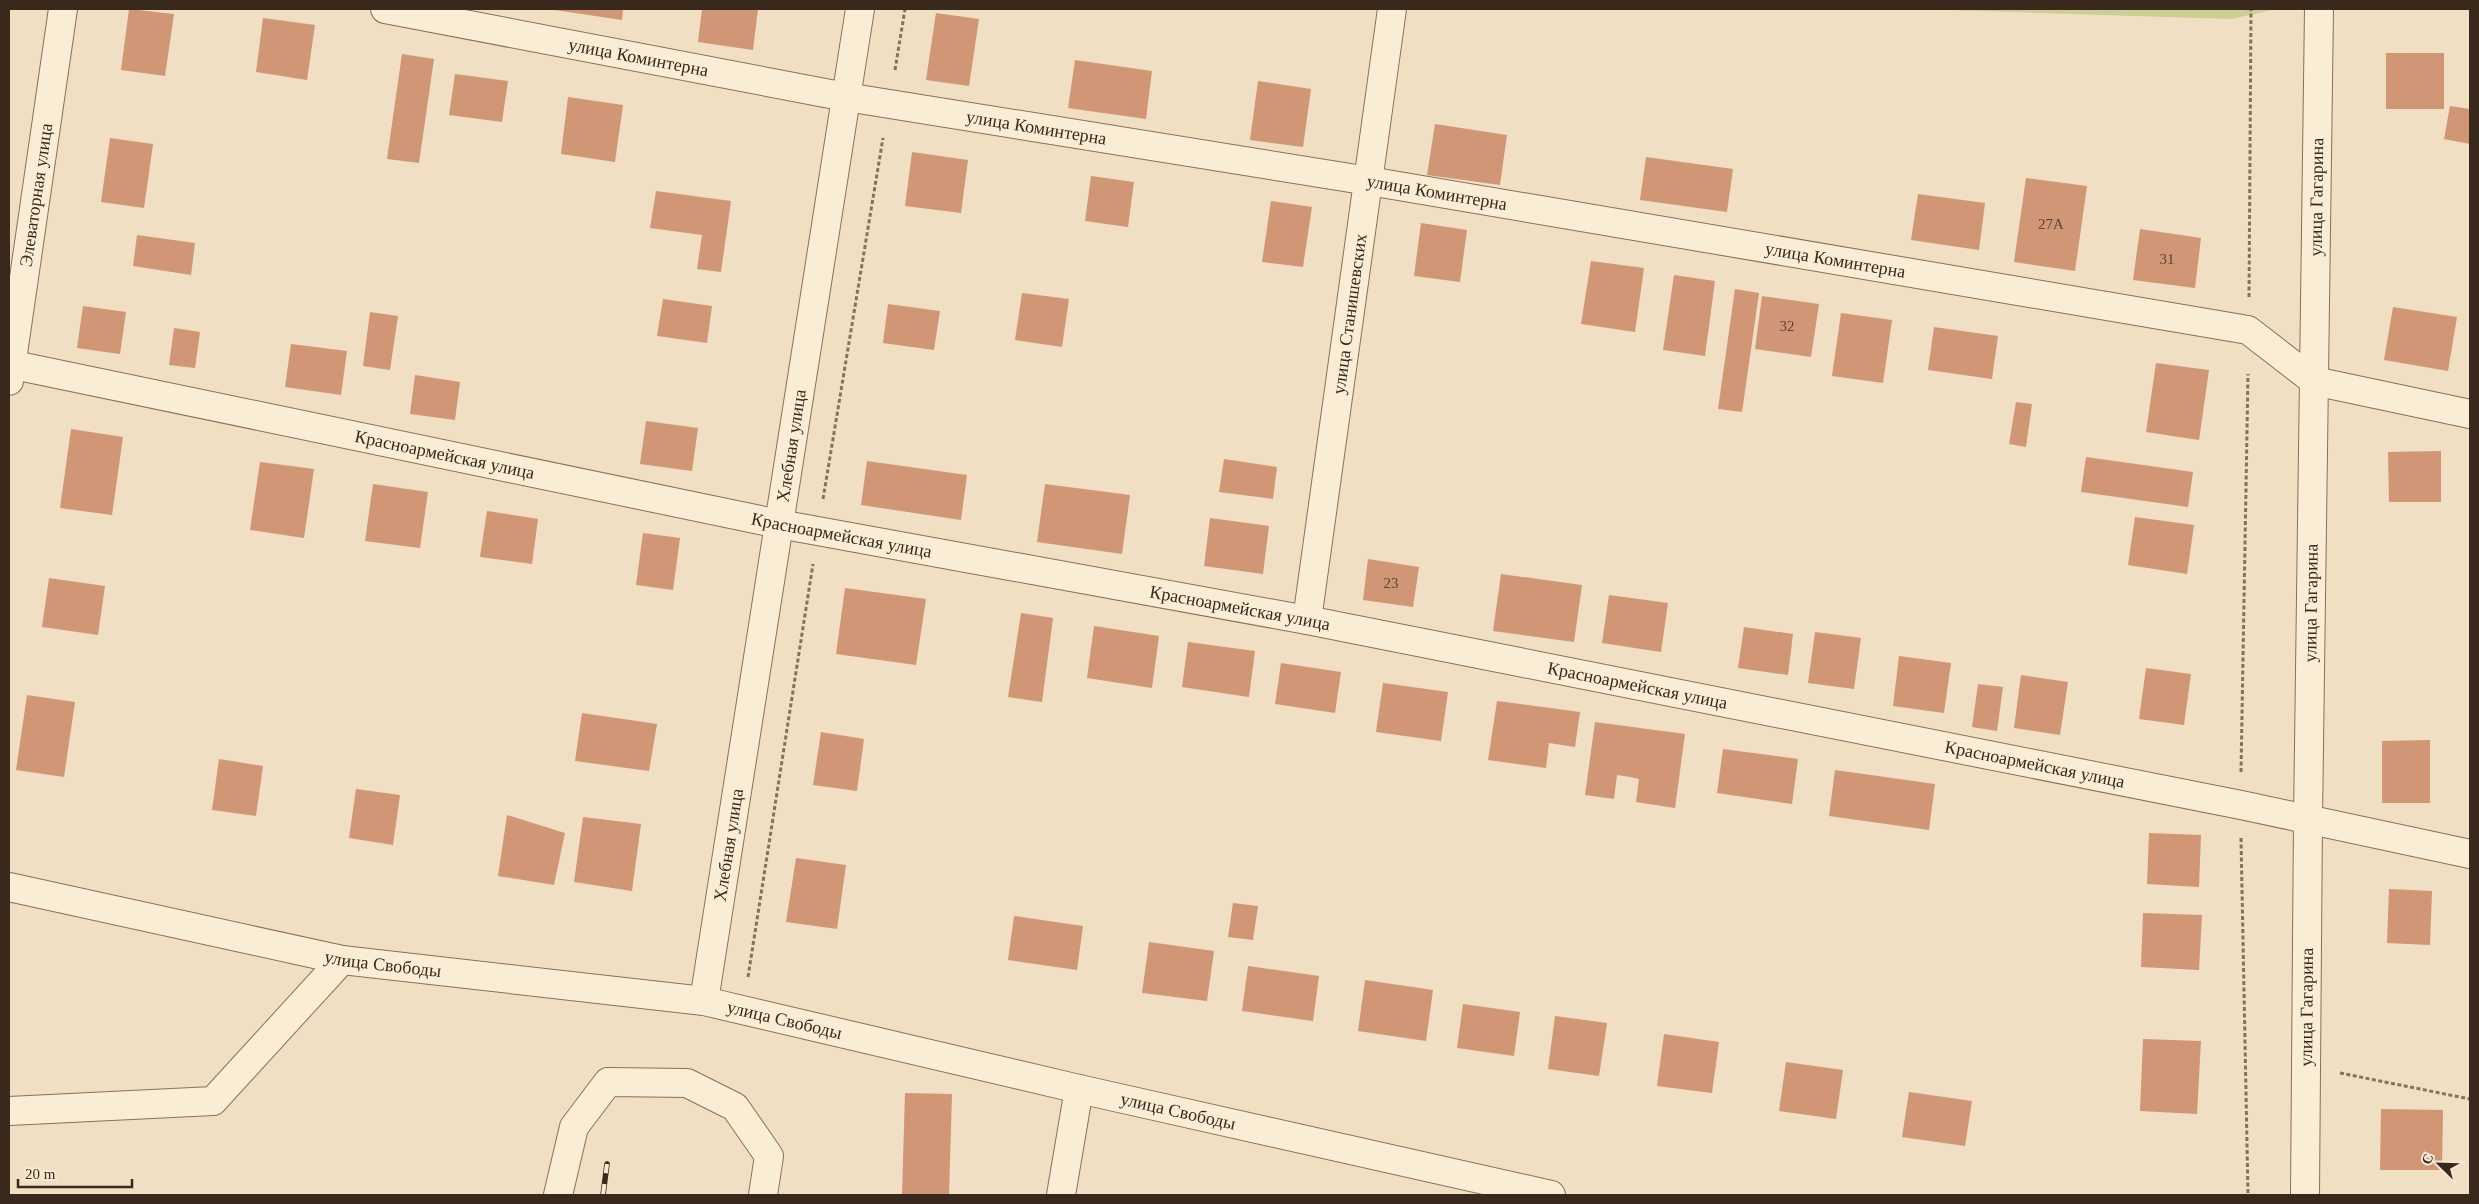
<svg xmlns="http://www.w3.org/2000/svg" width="2479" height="1204" viewBox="0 0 2479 1204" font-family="'Times New Roman',serif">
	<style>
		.green { fill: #cbce95 }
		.building { fill: #d09676 }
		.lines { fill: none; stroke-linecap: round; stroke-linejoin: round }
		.minor-casing { stroke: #8a7058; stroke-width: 30 }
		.path { stroke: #8a7058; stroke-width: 3; stroke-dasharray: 4 2.5; stroke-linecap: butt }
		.minor { stroke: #faedd5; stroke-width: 28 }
		.rail-casing { stroke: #39291d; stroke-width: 5.5 }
		.rail { stroke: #f7ead2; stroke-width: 4; stroke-dasharray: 11; stroke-linecap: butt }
		.labels { text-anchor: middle; stroke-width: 4; stroke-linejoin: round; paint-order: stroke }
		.number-label { font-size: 15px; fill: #5f4433 }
		.street-label { font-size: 18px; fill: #39291d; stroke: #f7ead2 }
	</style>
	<rect width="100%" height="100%" fill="#f0dfc2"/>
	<polygon class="green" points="1917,9 2276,9 2231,19"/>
	<g class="building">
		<polygon points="129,9 174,14 165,76 121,70"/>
		<polygon points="548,9 623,9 622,20"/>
		<polygon points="702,9 758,9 753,50 698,42"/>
		<polygon points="936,13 979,19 969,86 926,80"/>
		<polygon points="263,18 315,25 307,80 256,72"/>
		<rect x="2386" y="53" width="58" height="56"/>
		<polygon points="402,54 434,59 419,163 387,159"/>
		<polygon points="1075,60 1152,71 1146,119 1068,108"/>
		<polygon points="455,74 508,81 502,122 449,115"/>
		<polygon points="1258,81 1311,89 1303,147 1250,140"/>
		<polygon points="568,97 623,105 615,162 561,154"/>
		<polygon points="2450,106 2470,109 2470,144 2444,139"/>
		<polygon points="1435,124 1507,135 1500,185 1427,175"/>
		<polygon points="110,138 153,144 144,208 101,202"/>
		<polygon points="912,152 968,160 961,213 905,206"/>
		<polygon points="1646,157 1733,169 1727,212 1640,200"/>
		<polygon points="1091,176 1134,182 1128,227 1085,221"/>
		<polygon points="2026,178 2087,186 2075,271 2014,262"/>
		<polygon points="656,191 731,201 721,272 697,269 702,235 650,228"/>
		<polygon points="1918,194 1985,203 1979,250 1911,240"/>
		<polygon points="1271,201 1312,207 1303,267 1262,262"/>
		<polygon points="1421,223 1467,230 1460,282 1414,276"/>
		<polygon points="2140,229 2201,238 2195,288 2133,280"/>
		<polygon points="137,235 195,243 191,275 133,266"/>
		<polygon points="1591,261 1644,268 1635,332 1581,324"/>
		<polygon points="1674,275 1715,281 1705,356 1663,350"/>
		<polygon points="1735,289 1759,293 1742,412 1718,409"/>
		<polygon points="1022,293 1069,299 1062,347 1015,340"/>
		<polygon points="1762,296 1819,304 1811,357 1755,349"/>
		<polygon points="663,299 712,306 707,343 657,336"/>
		<polygon points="888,304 940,311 934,350 883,343"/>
		<polygon points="83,306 126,312 120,354 77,348"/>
		<polygon points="2393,307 2457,317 2448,371 2384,360"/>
		<polygon points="370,312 398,316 390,370 363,366"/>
		<polygon points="1841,313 1892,320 1883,383 1832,376"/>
		<polygon points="1934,327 1998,336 1992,379 1928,370"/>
		<polygon points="174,328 200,332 195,368 169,365"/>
		<polygon points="291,344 347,351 341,395 285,387"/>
		<polygon points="2156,363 2209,370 2199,440 2146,432"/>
		<polygon points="415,375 460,382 455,420 410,414"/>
		<polygon points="2016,402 2032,404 2026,447 2009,444"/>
		<polygon points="646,421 698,428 692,471 640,464"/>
		<polygon points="71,429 123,437 112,515 60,508"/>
		<polygon points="2441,451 2441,502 2389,502 2388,452"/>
		<polygon points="2086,457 2193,472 2188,507 2081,492"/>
		<polygon points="1224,459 1277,467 1273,499 1219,492"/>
		<polygon points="867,461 967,475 961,520 861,505"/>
		<polygon points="260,462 314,469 304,538 250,530"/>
		<polygon points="373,484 428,492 420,548 365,541"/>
		<polygon points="1045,484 1130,495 1122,554 1037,542"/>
		<polygon points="487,511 538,519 532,564 480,557"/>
		<polygon points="2135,517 2194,525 2187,574 2128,565"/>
		<polygon points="1210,518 1269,526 1263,574 1204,566"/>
		<polygon points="643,533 680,538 673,590 636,585"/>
		<polygon points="1368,559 1419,567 1413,607 1363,600"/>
		<polygon points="1501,574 1582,585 1574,642 1493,631"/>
		<polygon points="49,578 105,586 98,635 42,627"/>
		<polygon points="845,588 926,599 916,665 836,654"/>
		<polygon points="1609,595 1668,603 1661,652 1602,643"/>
		<polygon points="1021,613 1053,618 1042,702 1008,697"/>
		<polygon points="1094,626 1159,636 1152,688 1087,678"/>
		<polygon points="1744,627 1793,634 1788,675 1738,668"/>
		<polygon points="1815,632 1861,638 1854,689 1808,683"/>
		<polygon points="1188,642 1255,651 1249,697 1182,687"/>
		<polygon points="1899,656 1951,663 1944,713 1893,706"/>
		<polygon points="1281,663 1341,672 1335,713 1275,704"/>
		<polygon points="2146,668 2191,674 2184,725 2139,719"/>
		<polygon points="2021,675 2068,682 2060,735 2014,728"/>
		<polygon points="1383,683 1448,692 1441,741 1376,732"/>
		<polygon points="1978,684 2003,687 1997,731 1972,727"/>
		<polygon points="27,695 75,702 64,777 16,770"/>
		<polygon points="1497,701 1580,712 1575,747 1549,743 1546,768 1488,760"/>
		<polygon points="582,713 657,724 649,771 575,761"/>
		<polygon points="1595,722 1685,734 1675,808 1636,802 1639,779 1630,777 1617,775 1614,799 1585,795"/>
		<polygon points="821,732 864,739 857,791 813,785"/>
		<polygon points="2430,740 2430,803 2382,803 2382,741"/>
		<polygon points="1723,749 1798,759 1792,804 1717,793"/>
		<polygon points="219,759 263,766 256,816 212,810"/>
		<polygon points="1835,770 1935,784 1929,830 1829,816"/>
		<polygon points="356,789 400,795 393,845 349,838"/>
		<polygon points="507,815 565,833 554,885 498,876"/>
		<polygon points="583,817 641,824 632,891 574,882"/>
		<polygon points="2149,833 2201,835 2199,887 2147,884"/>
		<polygon points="796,858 846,865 837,929 786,922"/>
		<polygon points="2389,889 2432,891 2430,945 2387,943"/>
		<polygon points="1233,903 1258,906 1253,940 1228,937"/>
		<polygon points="2143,913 2202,915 2199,970 2141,967"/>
		<polygon points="1014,916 1083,926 1077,970 1008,960"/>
		<polygon points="1149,942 1214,951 1207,1001 1142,993"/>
		<polygon points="1248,966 1319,976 1313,1021 1242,1011"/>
		<polygon points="1365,980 1433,990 1426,1041 1358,1031"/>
		<polygon points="1463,1004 1520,1012 1514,1056 1457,1048"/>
		<polygon points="1555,1016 1607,1023 1599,1076 1548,1069"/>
		<polygon points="1664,1034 1719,1042 1712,1093 1657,1086"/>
		<polygon points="2143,1039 2201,1041 2197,1114 2140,1111"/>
		<polygon points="1786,1062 1843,1070 1836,1119 1779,1111"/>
		<polygon points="1909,1092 1972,1101 1965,1146 1902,1137"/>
		<polygon points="905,1093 952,1094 949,1195 902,1195"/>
		<polygon points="2381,1109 2443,1110 2442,1170 2380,1170"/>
	</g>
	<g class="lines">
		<g class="minor-casing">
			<g id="minor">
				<path id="s1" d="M385,9L846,97L1369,181L2248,330L2314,381L2470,414"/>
				<path id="s2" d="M9,364L779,524L1307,620L2241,805L2470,854"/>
				<path id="s3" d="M9,381L63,9"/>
				<path id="s4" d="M1307,620L1392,9"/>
				<path id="s5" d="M9,887L342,960L704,1001L1079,1089L1551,1195"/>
				<path id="s6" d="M704,1001L860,9"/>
				<polyline points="9,1111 213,1101 342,960"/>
				<polyline points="558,1195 574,1127 608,1082 687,1083 735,1107 769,1156 763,1195"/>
				<polyline points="1061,1195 1079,1089"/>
				<path id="s7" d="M2305,1195L2308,819L2319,9"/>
			</g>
		</g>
		<g class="path">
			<polyline points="895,70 905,9"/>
			<polyline points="2249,297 2251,9"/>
			<polyline points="823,499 883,138"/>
			<polyline points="2241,772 2248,374"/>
			<polyline points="2241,838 2248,1195"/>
			<polyline points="748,977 813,564"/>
			<polyline points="2340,1073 2470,1099"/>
		</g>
		<use href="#minor" class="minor"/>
		<g class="rail-casing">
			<polyline id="rail" points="603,1195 607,1164"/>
		</g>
		<use href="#rail" class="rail"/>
	</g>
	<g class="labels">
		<g class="number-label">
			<text x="2051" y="229">27А</text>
			<text x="2167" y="264">31</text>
			<text x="1787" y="331">32</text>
			<text x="1391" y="588">23</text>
		</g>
		<g class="street-label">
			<text dy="6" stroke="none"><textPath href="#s1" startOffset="258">улица Коминтерна</textPath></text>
			<text dy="6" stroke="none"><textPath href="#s1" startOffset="662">улица Коминтерна</textPath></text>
			<text dy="6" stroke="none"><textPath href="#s1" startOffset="1068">улица Коминтерна</textPath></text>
			<text dy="6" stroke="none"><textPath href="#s3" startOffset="188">Элеваторная улица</textPath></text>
			<text dy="6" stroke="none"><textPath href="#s7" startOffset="998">улица Гагарина</textPath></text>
			<text dy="6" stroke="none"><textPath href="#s1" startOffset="1472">улица Коминтерна</textPath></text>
			<text dy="6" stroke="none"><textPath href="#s4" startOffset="309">улица Станишевских</textPath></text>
			<text dy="6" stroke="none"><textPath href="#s6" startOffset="562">Хлебная улица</textPath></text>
			<text dy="6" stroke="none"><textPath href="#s2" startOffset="445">Красноармейская улица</textPath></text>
			<text dy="6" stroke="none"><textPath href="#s2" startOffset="850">Красноармейская улица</textPath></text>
			<text dy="6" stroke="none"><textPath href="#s7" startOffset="592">улица Гагарина</textPath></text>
			<text dy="6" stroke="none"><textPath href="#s2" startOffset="1255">Красноармейская улица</textPath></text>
			<text dy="6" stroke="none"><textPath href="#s2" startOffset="1660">Красноармейская улица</textPath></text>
			<text dy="6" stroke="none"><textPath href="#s2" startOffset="2065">Красноармейская улица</textPath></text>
			<text dy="6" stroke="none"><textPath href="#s6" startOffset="158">Хлебная улица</textPath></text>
			<text dy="6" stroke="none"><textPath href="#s5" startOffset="382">улица Свободы</textPath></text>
			<text dy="6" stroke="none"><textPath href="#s7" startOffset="188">улица Гагарина</textPath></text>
			<text dy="6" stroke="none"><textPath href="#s5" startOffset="788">улица Свободы</textPath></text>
			<text dy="6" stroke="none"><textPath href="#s5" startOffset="1192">улица Свободы</textPath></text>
		</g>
	</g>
	<rect width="2479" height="1204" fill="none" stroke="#39291d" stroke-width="20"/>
	<g transform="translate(2439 1164) rotate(293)" stroke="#f7ead2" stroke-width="4" paint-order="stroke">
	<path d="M0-4L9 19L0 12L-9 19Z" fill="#39291d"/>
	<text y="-8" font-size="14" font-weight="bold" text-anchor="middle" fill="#39291d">С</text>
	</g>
	<path d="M18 1179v8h114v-8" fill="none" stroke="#39291d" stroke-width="2.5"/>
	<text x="25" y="1179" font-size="15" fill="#39291d" stroke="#f7ead2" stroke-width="4" paint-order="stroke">20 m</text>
</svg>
